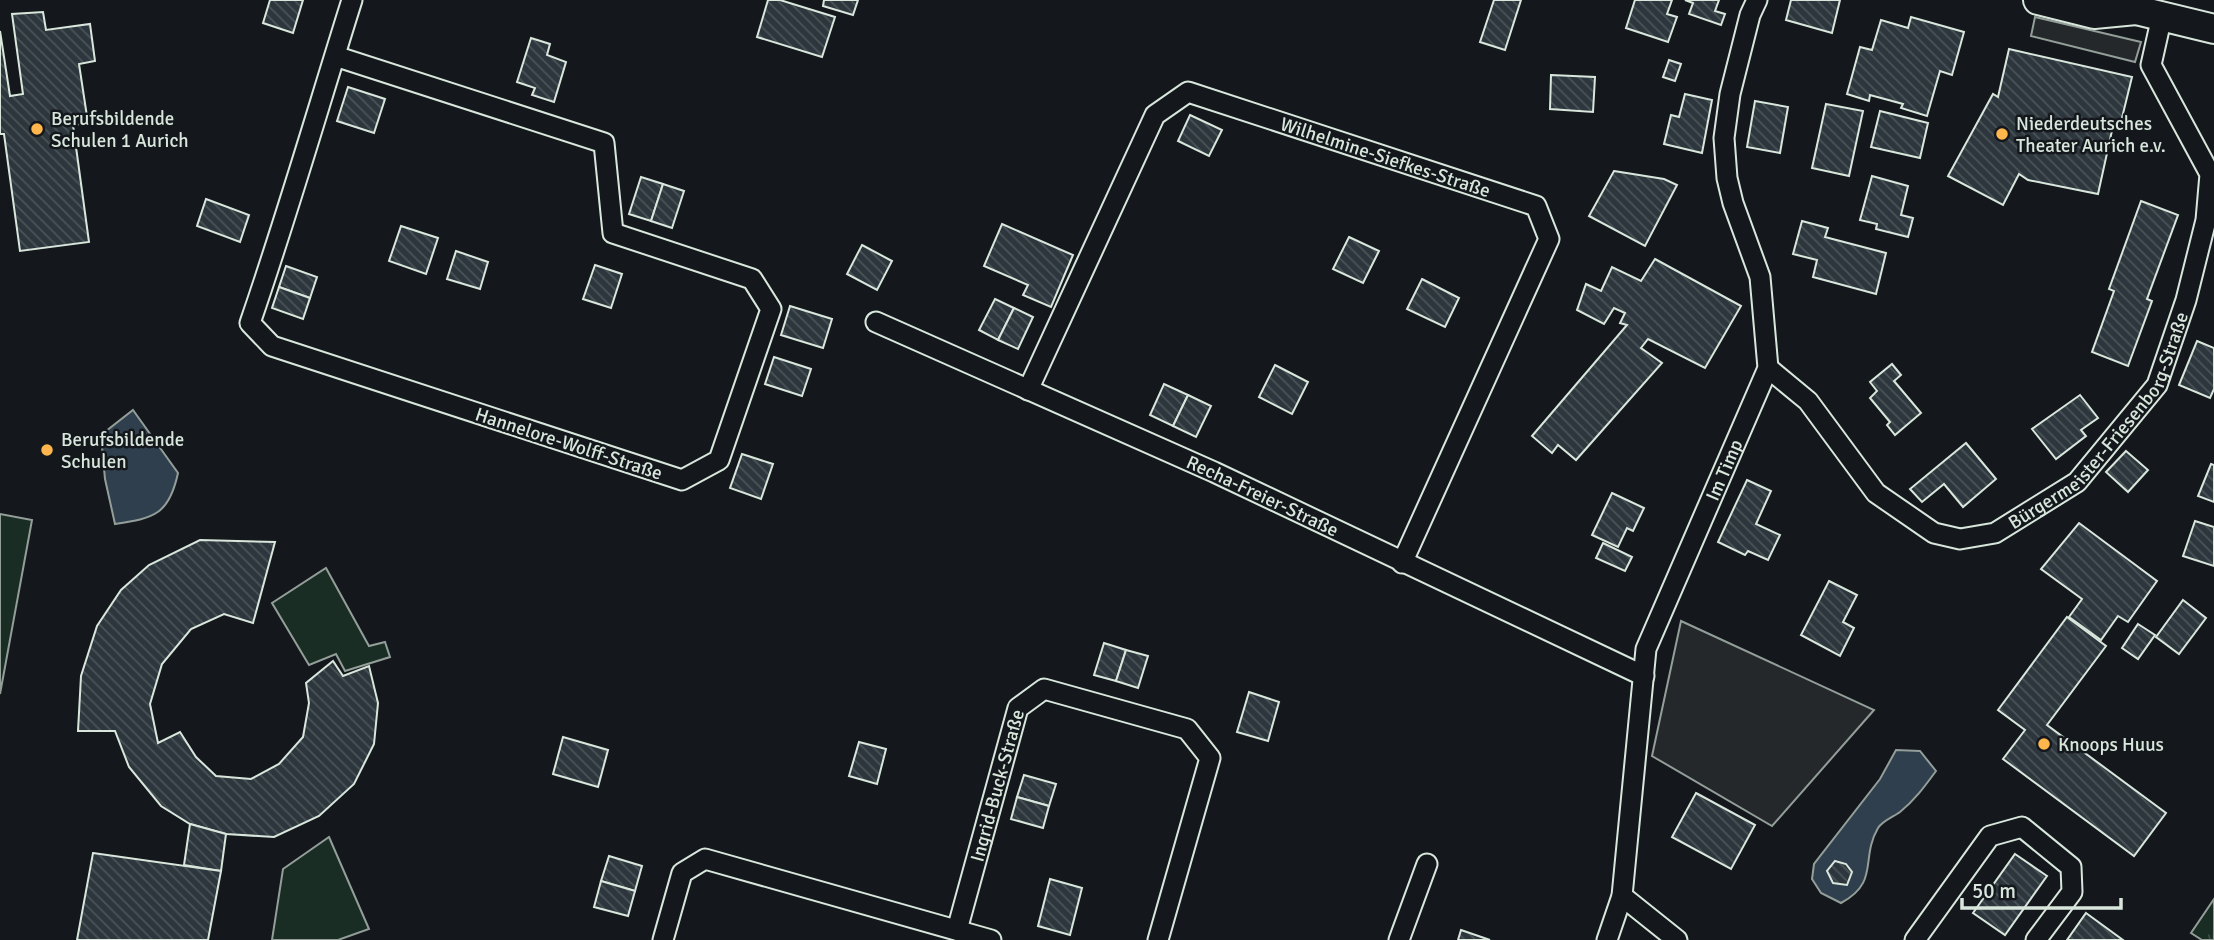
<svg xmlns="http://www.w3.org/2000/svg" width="2214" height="940" viewBox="0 0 2214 940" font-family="Signika,sans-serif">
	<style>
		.grass { fill: url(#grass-tufts); stroke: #939e99; stroke-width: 2 }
		.park { fill: #1a2d24; stroke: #939e99; stroke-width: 2 }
		.parking { fill: #24282b; stroke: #939e99; stroke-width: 2 }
		.water { fill: #2f3f4d; stroke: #939e99; stroke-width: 2 }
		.building { fill: url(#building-back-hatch); stroke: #d8e6dc; stroke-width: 2 }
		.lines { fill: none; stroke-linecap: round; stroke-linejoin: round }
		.street-casing { stroke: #d8e6dc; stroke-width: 23 }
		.secondary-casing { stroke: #d8e6dc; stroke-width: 32 }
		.street { stroke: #14181c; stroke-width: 19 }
		.secondary { stroke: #14181c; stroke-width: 28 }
		.poi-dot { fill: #ffb74d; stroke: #14181c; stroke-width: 2.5 }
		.labels { text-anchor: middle; stroke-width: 5; stroke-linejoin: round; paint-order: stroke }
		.poi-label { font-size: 19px; fill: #d8e6dc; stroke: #14181c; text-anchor: start }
		.street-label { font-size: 19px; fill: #d8e6dc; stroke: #14181c }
	</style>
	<defs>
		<pattern id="grass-tufts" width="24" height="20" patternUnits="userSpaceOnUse" patternTransform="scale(1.75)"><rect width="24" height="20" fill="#1a2d24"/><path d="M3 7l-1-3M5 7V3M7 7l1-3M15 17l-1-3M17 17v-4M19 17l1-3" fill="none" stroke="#3b4b43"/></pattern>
		<pattern id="building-back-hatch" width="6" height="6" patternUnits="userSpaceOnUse" patternTransform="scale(1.75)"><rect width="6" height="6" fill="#2c363c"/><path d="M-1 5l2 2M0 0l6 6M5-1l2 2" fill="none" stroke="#4a5358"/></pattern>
	</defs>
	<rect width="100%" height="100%" fill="#14181c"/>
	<polygon class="grass" points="2214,899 2214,940 2202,940 2191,933"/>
	<g class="park">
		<polygon points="0,514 32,520 0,694"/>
		<polygon points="326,568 369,646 385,642 390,657 345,671 336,654 309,665 272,603"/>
		<polygon points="329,837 369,929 338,940 272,940 283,869"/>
	</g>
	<g class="parking">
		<polygon points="2035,17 2141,42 2135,62 2031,36"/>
		<polygon points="1681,621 1874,710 1772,826 1652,756"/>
	</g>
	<g class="water">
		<path d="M133,410L178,473C169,515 154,518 115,524L105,479L101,435Z"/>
		<path d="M1896,750L1920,751L1936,771C1925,786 1915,800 1900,812C1893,817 1882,821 1878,828C1860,859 1880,882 1841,903L1821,893L1812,879L1814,864L1880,779Z"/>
	</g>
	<g class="building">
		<polygon points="270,0 303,0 293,33 263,23"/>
		<polygon points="768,0 780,0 835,17 822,57 757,37"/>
		<polygon points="824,0 858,0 853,15 823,6"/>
		<polygon points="1494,0 1521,0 1505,50 1480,42"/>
		<polygon points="1635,0 1672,0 1667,14 1677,17 1668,42 1626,28"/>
		<polygon points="1685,0 1719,0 1715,11 1725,14 1721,25 1689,14 1693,3"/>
		<polygon points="1791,0 1840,0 1832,33 1786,20"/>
		<polygon points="43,12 46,30 90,24 95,61 79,64 88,123 73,125 89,242 20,251 4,134 0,134 0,31 10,96 23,94 12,14"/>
		<polygon points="1911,17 1964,32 1952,75 1940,71 1927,116 1901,108 1903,104 1870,95 1869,101 1847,94 1860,47 1872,50 1881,20 1908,28"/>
		<polygon points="531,38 550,44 547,55 566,62 554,102 532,95 535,88 517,82"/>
		<polygon points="2009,49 2132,77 2120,126 2113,126 2098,194 2028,180 2019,174 2003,205 1948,176 1993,94 1998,97"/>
		<polygon points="1669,60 1681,64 1675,81 1663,77"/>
		<polygon points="1551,75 1595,77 1593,112 1550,109"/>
		<polygon points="348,87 385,99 374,133 337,121"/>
		<polygon points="1685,94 1712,100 1702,153 1664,144 1671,115 1679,117"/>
		<polygon points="1755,101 1788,107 1780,153 1747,147"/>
		<polygon points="1826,104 1863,111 1849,176 1812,168"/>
		<polygon points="1880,111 1928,123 1920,158 1871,147"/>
		<polygon points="1190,115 1222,130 1209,156 1178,141"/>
		<polygon points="1614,171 1664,179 1677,185 1645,246 1589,216"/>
		<polygon points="1872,176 1908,186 1901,215 1913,218 1908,237 1876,229 1877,224 1860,220"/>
		<polygon points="641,177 663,184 651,221 629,214"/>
		<polygon points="663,184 684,191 672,228 651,221"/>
		<polygon points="206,199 249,215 240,242 197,226"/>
		<polygon points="2141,201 2178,215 2147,299 2152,301 2128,366 2092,352 2114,291 2109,289"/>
		<polygon points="1802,221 1828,228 1825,237 1886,253 1876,294 1813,277 1817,260 1793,254"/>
		<polygon points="1002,224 1073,255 1051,307 1023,295 1028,285 984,266"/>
		<polygon points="401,226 438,238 426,274 389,261"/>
		<polygon points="1349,237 1379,251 1363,283 1333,269"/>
		<polygon points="862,245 892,261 877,290 847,274"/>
		<polygon points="456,251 488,262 480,289 447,279"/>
		<polygon points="1655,259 1741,306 1705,368 1648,339 1641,348 1662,363 1576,460 1558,445 1552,453 1532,436 1627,325 1620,323 1625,313 1614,308 1604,324 1577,310 1586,284 1601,291 1612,267 1641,281"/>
		<polygon points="595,265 622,274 611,308 583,299"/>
		<polygon points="286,266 317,277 310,298 279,287"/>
		<polygon points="1422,279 1459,298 1445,327 1407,309"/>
		<polygon points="279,287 310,298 303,319 272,308"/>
		<polygon points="995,299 1014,308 998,340 979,330"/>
		<polygon points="790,306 832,319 823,348 781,335"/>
		<polygon points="1014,308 1033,317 1018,349 998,340"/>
		<polygon points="2197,341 2214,348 2214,389 2210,398 2179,385"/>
		<polygon points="774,357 811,369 802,396 765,384"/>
		<polygon points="1892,364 1901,375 1894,381 1921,413 1895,435 1887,425 1890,422 1870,398 1877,391 1870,382"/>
		<polygon points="1275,365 1308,382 1292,414 1259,397"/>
		<polygon points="1164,384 1188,395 1173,426 1150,415"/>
		<polygon points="1188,395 1211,406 1196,437 1173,426"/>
		<polygon points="2080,395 2098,418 2081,430 2086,436 2056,459 2032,429"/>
		<polygon points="1966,443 1996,479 1963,507 1944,484 1922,502 1910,489"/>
		<polygon points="2126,451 2148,470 2128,492 2106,472"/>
		<polygon points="742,454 773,464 761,499 730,488"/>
		<polygon points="2211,464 2214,465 2214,502 2198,496"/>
		<polygon points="1747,480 1771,491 1756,524 1780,535 1768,560 1748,551 1745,555 1718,542"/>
		<polygon points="1612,493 1644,508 1633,531 1627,528 1618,547 1592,535"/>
		<polygon points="2195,521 2214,527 2214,566 2183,556"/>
		<polygon points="2079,523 2157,581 2128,622 2118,616 2101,640 2069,617 2082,599 2041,569"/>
		<polygon points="200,540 275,542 253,623 224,614 191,629 162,664 150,704 158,743 180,732 196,757 216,776 251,779 279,764 303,737 309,703 306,683 333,661 343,676 369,666 378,703 374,744 354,784 319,816 274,837 226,834 190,824 161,806 129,767 115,731 78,731 81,676 97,626 121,590 149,565"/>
		<polygon points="1603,543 1632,557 1625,571 1596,558"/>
		<polygon points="1829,581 1857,595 1843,622 1854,628 1840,656 1801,635"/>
		<polygon points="2183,600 2206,618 2179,654 2156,637"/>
		<polygon points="2067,617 2106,646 2047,725 2166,813 2134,856 2003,759 2025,730 1998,710"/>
		<polygon points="2138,624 2155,635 2138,659 2122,648"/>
		<polygon points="1104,643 1126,650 1116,681 1094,675"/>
		<polygon points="1126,650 1148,656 1138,688 1116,681"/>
		<polygon points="1249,692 1279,702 1268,741 1237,732"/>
		<polygon points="563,737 608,750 598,787 553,774"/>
		<polygon points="859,742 886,749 877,784 849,776"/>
		<polygon points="1024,775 1056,784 1049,806 1017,797"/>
		<polygon points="1696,793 1755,825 1731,869 1672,837"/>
		<polygon points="1017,797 1049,806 1043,828 1011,819"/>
		<polygon points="190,824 226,834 221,871 184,865"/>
		<polygon points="93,853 221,871 208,940 77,940"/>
		<polygon points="2015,854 2047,876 2005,935 1973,913"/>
		<polygon points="609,856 642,866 635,891 601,881"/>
		<polygon points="1835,861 1846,864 1852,872 1847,885 1833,883 1827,871"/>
		<polygon points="1050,879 1082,888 1070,935 1038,926"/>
		<polygon points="601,881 635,891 628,916 594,907"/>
		<polygon points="2086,913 2123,940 2067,940"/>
		<polygon points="1461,930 1490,940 1458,940"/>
	</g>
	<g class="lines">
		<g class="street-casing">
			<g id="street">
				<path d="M335,56L604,143L613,233L752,279L771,309L719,460L682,480L272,346L250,323C287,216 318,108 352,0"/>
				<path id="s1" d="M876,322L1214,472L1644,676"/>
				<path id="s2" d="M1768,368L1808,401L1876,493L1934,533L1960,539L1995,533L2077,482L2157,385L2186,300L2206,220L2210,174L2151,65L2162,16"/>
				<path id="s3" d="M1028,390L1155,115L1188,92L1536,206L1549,239L1402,563"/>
				<polyline points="1622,896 1677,940"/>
				<path id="s4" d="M957,930L1018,708L1044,689L1187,729L1210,758L1158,940"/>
				<polyline points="663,940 682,873 705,859 991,940"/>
				<polyline points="1399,940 1427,864"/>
				<path id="s5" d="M1607,940L1622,896L1646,649L1768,368L1760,277L1733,203L1727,178L1724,138L1730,94L1750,15L1757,0"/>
				<polyline points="1915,940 1990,836 2022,827 2071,867 2072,892 2036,940"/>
			</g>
		</g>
		<g class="secondary-casing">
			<g id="secondary">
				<polyline points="2038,0 2094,14 2136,10"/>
				<polyline points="2116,0 2136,10 2214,29"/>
			</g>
		</g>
		<use href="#street" class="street"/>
		<use href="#secondary" class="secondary"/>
	</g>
	<g class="poi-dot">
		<circle cx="37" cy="129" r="7"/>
		<circle cx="2002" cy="134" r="7"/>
		<circle cx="47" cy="450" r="7"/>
		<circle cx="2044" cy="744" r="7"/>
	</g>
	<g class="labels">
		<g class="poi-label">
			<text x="51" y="125">Berufsbildende<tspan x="51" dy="22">Schulen 1 Aurich</tspan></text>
			<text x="2016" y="130">Niederdeutsches<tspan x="2016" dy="22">Theater Aurich e.v.</tspan></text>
			<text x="61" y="446">Berufsbildende<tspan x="61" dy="22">Schulen</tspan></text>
			<text x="2058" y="751">Knoops Huus</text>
		</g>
		<g class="street-label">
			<text dy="7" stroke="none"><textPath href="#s3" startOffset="551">Wilhelmine-Siefkes-Straße</textPath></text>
			<text dy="7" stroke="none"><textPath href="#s2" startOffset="457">Bürgermeister-Friesenborg-Straße</textPath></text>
			<text transform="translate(569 443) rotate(18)" y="7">Hannelore-Wolff-Straße</text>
			<text dy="7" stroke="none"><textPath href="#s5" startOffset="490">Im Timp</textPath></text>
			<text dy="7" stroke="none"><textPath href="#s1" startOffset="424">Recha-Freier-Straße</textPath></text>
			<text dy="7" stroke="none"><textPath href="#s4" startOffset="150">Ingrid-Buck-Straße</textPath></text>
		</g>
	</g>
	<path d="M1962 898v10h159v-10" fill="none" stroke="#d8e6dc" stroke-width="3.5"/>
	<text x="1972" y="898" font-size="21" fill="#d8e6dc" stroke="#14181c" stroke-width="5" paint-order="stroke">50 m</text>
</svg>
